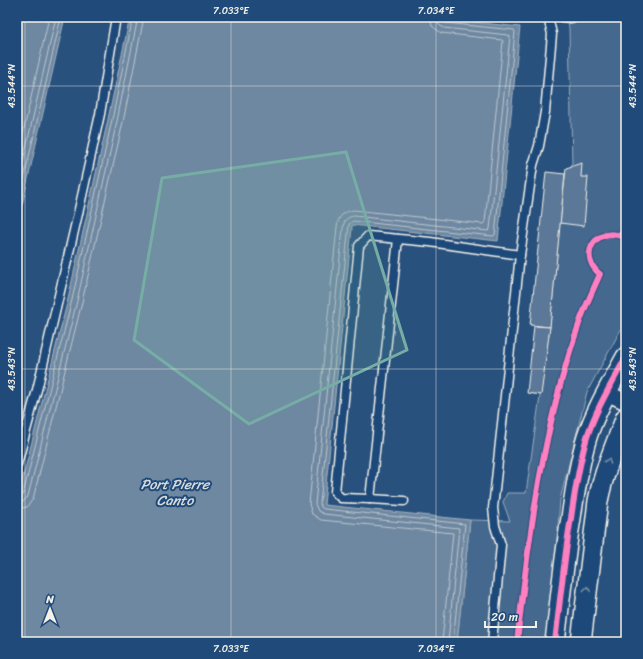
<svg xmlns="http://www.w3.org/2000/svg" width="643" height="659" viewBox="0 0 643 659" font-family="Sriracha,sans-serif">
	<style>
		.green { fill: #45688e; stroke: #9cacbb }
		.water { fill: #6e88a2; stroke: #a4b2be }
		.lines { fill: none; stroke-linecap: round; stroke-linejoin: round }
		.shore { stroke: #bec7cc; stroke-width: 1 }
		.building { fill: #5b7899; stroke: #f4f1e8 }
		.service-casing { stroke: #f4f1e8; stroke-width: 11 }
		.minor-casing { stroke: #f4f1e8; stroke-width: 18 }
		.tertiary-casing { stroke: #f4f1e8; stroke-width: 22 }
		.service { stroke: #1f4a7a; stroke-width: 8 }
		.minor { stroke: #1f4a7a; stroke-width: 15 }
		.tertiary { stroke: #1f4a7a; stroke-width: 19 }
		.cycleway-casing { stroke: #1f4a7a; stroke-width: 8 }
		.cycleway { stroke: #ff80c0; stroke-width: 6 }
		.oneway { stroke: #748da6 }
		.marked { fill: #76ada5; fill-opacity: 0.2; stroke: #76ada5; stroke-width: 3; stroke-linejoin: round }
		.ticks { fill: none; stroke: #f4f1e8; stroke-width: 1; stroke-opacity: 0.45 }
		.labels { text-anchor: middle; stroke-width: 4; stroke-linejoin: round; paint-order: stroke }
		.water-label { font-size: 14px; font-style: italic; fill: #d9dcda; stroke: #1f4a7a }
		.neatline { fill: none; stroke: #f4f1e8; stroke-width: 1.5 }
		.ticks-label { font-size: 10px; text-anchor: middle; fill: #f4f1e8 }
	</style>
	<rect width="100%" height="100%" fill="#28517e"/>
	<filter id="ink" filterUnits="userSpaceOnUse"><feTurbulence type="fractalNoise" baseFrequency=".025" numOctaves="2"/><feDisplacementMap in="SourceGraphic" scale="8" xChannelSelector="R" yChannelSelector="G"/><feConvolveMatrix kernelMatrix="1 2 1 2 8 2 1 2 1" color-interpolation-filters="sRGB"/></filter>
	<g filter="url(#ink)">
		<polygon class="green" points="567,17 626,17 626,320 587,392 560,500 549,642 457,642 470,520 510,521 503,502 507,493 526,493 550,327 560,223 572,163 569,28"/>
		<g class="water">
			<polygon points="17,17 65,17 17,227"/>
			<polygon points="130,17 427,17 520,27 498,241 352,225 352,228 324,505 470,520 457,642 17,642 17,501 68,299 108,119"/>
		</g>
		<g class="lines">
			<g class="shore">
				<path d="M430,17L432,26L441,33L502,40L503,41L485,222L483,224L354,210C343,211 338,217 337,227L309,504L312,514L321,520L453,533L442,642"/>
				<path d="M436,17L438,24L444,28L508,35L510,36L490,229L488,231L354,216C346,217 344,221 343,228L315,504L318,511L324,514L459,528L448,642"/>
				<polyline points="441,17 442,21 445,23 514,30 515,32 495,235 493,236 353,221 349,224 320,504 321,507 324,509 465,524 453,642"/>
				<polyline points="17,160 49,17"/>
				<polyline points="17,187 56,17"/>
				<polyline points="17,209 61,17"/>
				<polyline points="17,498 21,497 23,494 72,300 112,120 133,17"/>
				<polyline points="17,503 23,502 28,496 77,301 117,121 138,17"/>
				<polyline points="17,509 27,507 33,499 82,302 123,122 144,17"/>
			</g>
		</g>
		<g class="building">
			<polygon points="582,163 581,177 588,177 584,226 560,223 566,168"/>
			<polygon points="546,172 565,174 550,327 530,325"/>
			<polygon points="534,326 550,327 541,395 527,393"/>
		</g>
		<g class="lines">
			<g class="service-casing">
				<g id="service">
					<polyline points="562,17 570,18 576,17"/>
					<polyline points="398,239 370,499 404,501"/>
					<polyline points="17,464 38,386 80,205 100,114 116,17"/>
					<polyline points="370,499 341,498 335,492 359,246 368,236 430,242 520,255"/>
					<polyline points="492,642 501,545 495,526 493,508 520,255 533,165 539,146 545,112 552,34 548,17"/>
				</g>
			</g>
			<g class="minor-casing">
				<polyline id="minor" points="607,393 626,402"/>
			</g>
			<g class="tertiary-casing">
				<g id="tertiary">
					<path d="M555,642C560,601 564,559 571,518C575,490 579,463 587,437C596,409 612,383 626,357"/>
					<path d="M581,642L598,501C604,471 615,445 626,417"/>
				</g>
			</g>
			<use href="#service" class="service"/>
			<use href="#minor" class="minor"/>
			<use href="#tertiary" class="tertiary"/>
			<g class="cycleway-casing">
				<g id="cycleway">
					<path d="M517,642C529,534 543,427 579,324C585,307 593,290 600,274C578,257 594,227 621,236L626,223"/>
					<path d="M555,642C560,601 564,559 571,518C575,490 579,463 587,437C596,409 612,383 626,357"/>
				</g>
			</g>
			<use href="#cycleway" class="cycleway"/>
		</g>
		<defs><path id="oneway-chevron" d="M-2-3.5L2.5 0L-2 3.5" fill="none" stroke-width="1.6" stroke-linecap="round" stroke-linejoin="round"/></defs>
		<g class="oneway">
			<use href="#oneway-chevron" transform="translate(608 461) rotate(-71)"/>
			<use href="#oneway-chevron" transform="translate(587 589) rotate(-83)"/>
		</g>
	</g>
	<path class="marked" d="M346,152L407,350L249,424L134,340L162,178Z"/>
	<path class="ticks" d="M25,17V642M231,17V642M436,17V642M17,86H626M17,369H626"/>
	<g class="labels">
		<g class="water-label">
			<text x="175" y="489">Port Pierre<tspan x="175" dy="16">Canto</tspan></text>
		</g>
	</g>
	<rect width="643" height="659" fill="none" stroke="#1f4a7a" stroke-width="44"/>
	<g transform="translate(50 609)" stroke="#1f4a7a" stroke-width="3" paint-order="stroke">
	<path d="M0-3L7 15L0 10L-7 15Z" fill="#f4f1e8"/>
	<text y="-6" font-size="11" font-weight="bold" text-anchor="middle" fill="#f4f1e8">N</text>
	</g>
	<path d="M485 621v6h51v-6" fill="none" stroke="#f4f1e8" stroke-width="2"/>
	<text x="491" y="621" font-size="12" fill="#f4f1e8" stroke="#1f4a7a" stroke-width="3" paint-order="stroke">20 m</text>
	<rect x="22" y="22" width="599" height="615" class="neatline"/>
	<g class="ticks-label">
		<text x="231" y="14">7.033°E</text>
		<text x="436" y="14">7.034°E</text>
		<text transform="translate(11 86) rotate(-90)" y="4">43.544°N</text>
		<text transform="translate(632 86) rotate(-90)" y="4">43.544°N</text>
		<text transform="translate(11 369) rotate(-90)" y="4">43.543°N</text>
		<text transform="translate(632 369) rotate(-90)" y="4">43.543°N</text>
		<text x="231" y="652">7.033°E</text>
		<text x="436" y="652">7.034°E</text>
	</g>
</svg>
